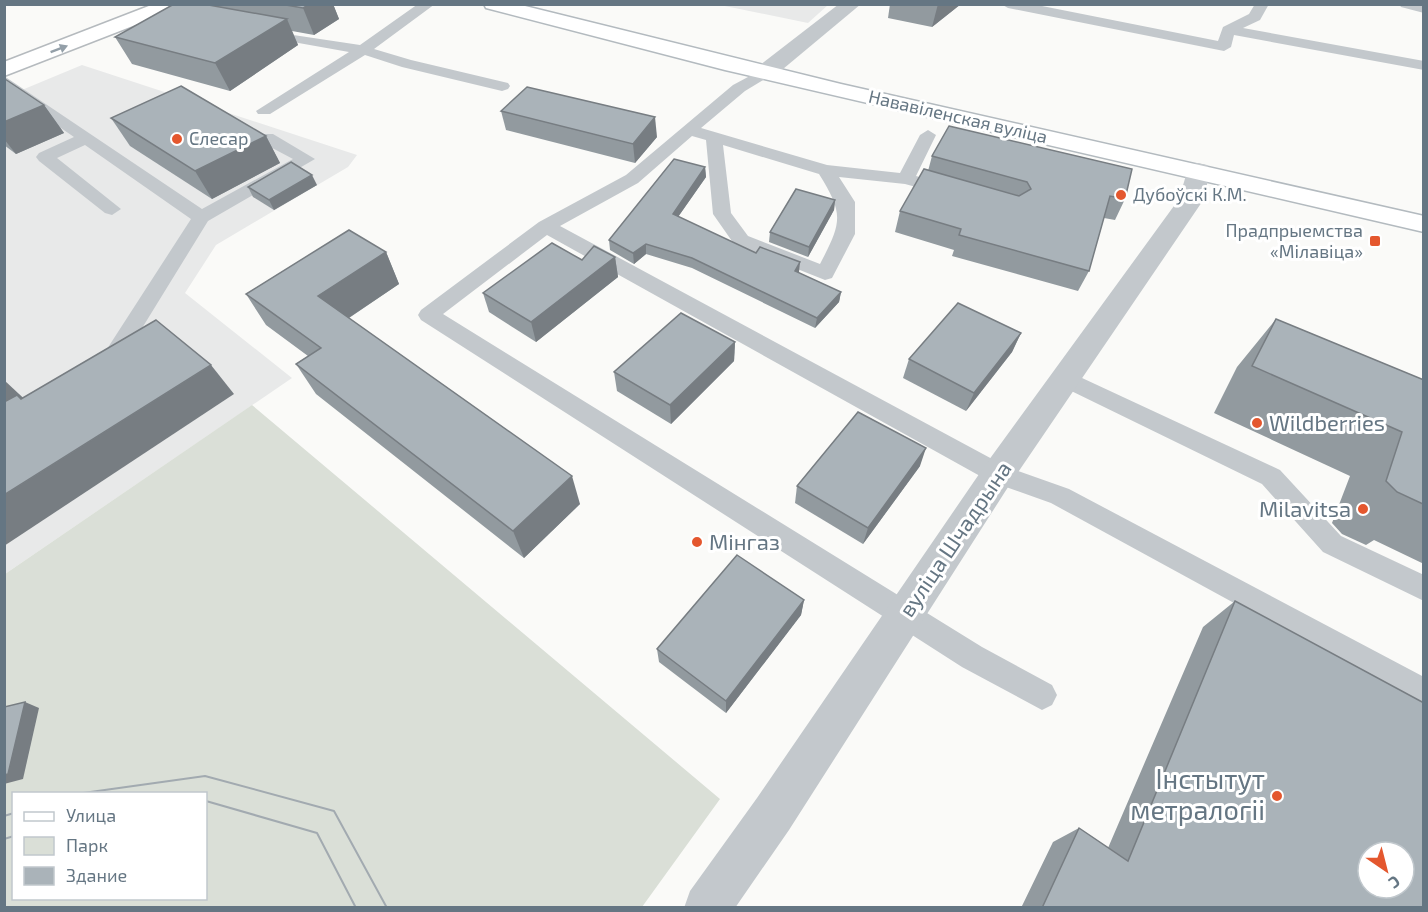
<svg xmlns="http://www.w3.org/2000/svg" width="1428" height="912" viewBox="0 0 1428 912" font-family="'Exo 2',sans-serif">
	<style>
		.built { fill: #e8e9e9 }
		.green { fill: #dadfd7; fill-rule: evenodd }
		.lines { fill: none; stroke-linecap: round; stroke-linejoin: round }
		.secondary-casing { stroke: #b3babf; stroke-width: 3 }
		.primary-casing { stroke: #b5babe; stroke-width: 3 }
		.lane { fill: #c3c8cc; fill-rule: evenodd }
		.street { fill: #c3c8cc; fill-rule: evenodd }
		.secondary { fill: #fff; fill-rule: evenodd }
		.primary { fill: #fff; fill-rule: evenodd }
		.tram { stroke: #a2aab0; stroke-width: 2 }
		.wall { fill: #929a9f }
		.shaded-wall { fill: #777d82 }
		.building { fill: #aab3b9; stroke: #777d82; stroke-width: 1.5; fill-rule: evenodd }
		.oneway { fill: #939fa8 }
		.poi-dot { fill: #e4572e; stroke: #fff; stroke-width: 2 }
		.labels { text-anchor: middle; stroke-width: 6; stroke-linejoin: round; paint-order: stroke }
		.far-street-label { font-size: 18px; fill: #657683; stroke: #fff }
		.far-poi-label { font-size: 18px; fill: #657683; stroke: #fff; text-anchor: start }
		.poi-label { font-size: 22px; fill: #657683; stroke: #fff; text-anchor: start }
		.street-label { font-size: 22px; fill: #657683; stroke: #fff }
		.near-poi-label { font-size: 27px; fill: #657683; stroke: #fff; text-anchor: end }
	</style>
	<rect width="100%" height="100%" fill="#fafaf8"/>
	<g class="built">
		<polygon points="720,5 828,4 828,5 808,23"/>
		<polygon points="82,65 357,155 348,167 216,245 185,293 292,378 5,574 5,97"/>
	</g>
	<path class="green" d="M252,405L720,799L642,907L5,908V574ZM14,794H206V898H14Z"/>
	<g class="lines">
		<g class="secondary-casing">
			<polygon id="secondary" points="484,4 517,4 841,84 1424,216 1424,232 725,70 486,8"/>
		</g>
		<g class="primary-casing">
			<polygon id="primary" points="154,4 181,4 179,8 4,76 4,62"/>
		</g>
		<g class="lane">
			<polygon points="418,4 435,4 374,49 411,60 508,83 510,86 508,89 502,91 402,67 365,55 270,114 258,114 256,111 349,52 265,37 260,36 258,33 260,30 360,45"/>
			<polygon points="1001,4 1032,4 1218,41 1223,27 1249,14 1255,4 1269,4 1260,20 1243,28 1424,61 1424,70 1234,35 1231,47 1224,51 1008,8"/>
			<polygon points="1399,4 1424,5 1424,13 1401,7"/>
			<path d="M763,69L768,71L771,74L768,77L745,91L701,128L827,165L900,173L920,135L928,130L936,135L916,176L955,187L958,191L949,196L905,184L839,177L855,202V234L832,278L825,280L734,244L713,214L706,140L692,136L638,183L560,226L1007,467L1069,489L1424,677V707L1051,503L989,481L547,235L443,314L982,647L1052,685L1057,695L1052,705L1042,710L962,667L421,320L418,315L421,310L539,222L626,175L733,85ZM723,145L819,174C844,214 842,222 820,264L748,236L731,213Z"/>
			<polygon points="4,76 202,209 293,159 261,142 259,138 261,134 273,134 315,159 208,221 115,372 107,374 99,372 96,366 191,219 85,145 57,158 121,209 112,215 105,213 39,161 36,157 39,153 74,137 4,89"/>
			<polygon points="1067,371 1280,470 1341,536 1424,575 1424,601 1323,552 1262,484 1059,385 1056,379 1059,373"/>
		</g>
		<g class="street">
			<polygon points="839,4 861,4 771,79 755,79 752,74 755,69"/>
			<polygon points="1198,163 1207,165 1210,170 1204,199 1010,484 789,830 735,908 684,908 690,891 757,798 986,464 1179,199 1189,165"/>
		</g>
		<use href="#secondary" class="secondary"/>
		<use href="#primary" class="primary"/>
		<g class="tram">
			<polyline points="76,794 205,776 334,811 387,908"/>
			<polyline points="206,801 317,833 356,908"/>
			<polyline points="4,816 14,813"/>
			<polyline points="4,839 14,836"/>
		</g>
	</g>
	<g class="wall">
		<polygon points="205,4 333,4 339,19 314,35 292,31 298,45 230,91 132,64 115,37"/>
		<polygon points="890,4 961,4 932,27 888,18"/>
		<polygon points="4,79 44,105 64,133 16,154 4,145"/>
		<polygon points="501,111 657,137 635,163 506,130"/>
		<polygon points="111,118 266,136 280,163 212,199 130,146"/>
		<polygon points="932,156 1125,199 1115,220 1104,218 1089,271 1078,291 952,256 954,250 895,232 900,211 928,171"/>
		<polygon points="705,167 706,177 678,217 841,292 839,302 815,328 692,268 646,254 634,264 610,250 609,240"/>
		<polygon points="317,185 274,210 253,197 248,187"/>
		<polygon points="835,200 834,210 808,257 769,242 770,232"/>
		<polygon points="386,252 399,284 349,318 580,504 524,558 316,394 296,364 308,356 266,325 246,294"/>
		<polygon points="615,257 618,277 536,342 489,312 483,293 582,260"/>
		<polygon points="1276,319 1424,380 1424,564 1374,540 1366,545 1342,534 1332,523 1350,476 1214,413 1237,367"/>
		<polygon points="1021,333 1012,352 966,411 903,378 909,359"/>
		<polygon points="735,342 734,361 671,424 617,391 614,372"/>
		<polygon points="920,466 863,544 795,503 797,486"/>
		<polygon points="804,600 801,615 726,713 659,662 657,649"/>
		<polygon points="1235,601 1424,908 1021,908 1053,842 1079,828 1108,848 1203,627"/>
	</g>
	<g class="shaded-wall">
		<polygon points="309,4 333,4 339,19 314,35 303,8"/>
		<polygon points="938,4 961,4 932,27"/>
		<polygon points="287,19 298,45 230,91 215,63"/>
		<polygon points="44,105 64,133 16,154 4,139 4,122"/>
		<polygon points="655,117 657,137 635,163 633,144"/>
		<polygon points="266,136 280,163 212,199 195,171"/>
		<polygon points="705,167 706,177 673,224 673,214"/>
		<polygon points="312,175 317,185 274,210 269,200"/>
		<polygon points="835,200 834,210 808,257 809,247"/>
		<polygon points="646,244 646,254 634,264 633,253"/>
		<polygon points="386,252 399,284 335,327 318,296"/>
		<polygon points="615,257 618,277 536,342 531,322"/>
		<polygon points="800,262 799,272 794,281 795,271"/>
		<polygon points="841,292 839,302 815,328 817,318"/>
		<polygon points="1021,333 1012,352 966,411 974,393"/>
		<polygon points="735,342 734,361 671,424 670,405"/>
		<polygon points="211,365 234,394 4,546 4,495"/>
		<polygon points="4,380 33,407 4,424"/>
		<polygon points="926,448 920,466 863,544 868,528"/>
		<polygon points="572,476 580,504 524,558 513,531"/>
		<polygon points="804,600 801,615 726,713 726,701"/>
		<polygon points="25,702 39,708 23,779 4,784 4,775"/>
	</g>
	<g class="building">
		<polygon points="174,4 203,4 287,19 215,63 115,37"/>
		<polygon points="280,4 309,4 303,8"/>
		<polygon points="5,79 44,105 4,122"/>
		<polygon points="181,86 266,136 195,171 111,118"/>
		<polygon points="527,87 655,117 633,144 501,111"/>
		<polygon points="949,126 1132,169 1125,199 1110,196 1089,271 959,235 961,229 900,211 924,169 1019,196 1031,189 1027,182 932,156"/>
		<polygon points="674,159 705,167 673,214 756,253 760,247 800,262 795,271 841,292 817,318 692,258 646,244 633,253 609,240"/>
		<polygon points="291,162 312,175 269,200 248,187"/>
		<polygon points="796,189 835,200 809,247 770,232"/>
		<polygon points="349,230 386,252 318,296 572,476 513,531 296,364 321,348 246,294"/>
		<polygon points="552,243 582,260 594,246 615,257 531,322 483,293"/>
		<polygon points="958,303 1021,333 974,393 909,359"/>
		<polygon points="681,313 735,342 670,405 614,372"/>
		<polygon points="1276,319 1424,380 1423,504 1397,492 1386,481 1402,432 1252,366"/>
		<polygon points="156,320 211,365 4,495 4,402 17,395 21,399"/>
		<polygon points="858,412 926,448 868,528 797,486"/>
		<polygon points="737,555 804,600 726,701 657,649"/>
		<path d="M1235,601L1424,703V908H1042L1079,828L1128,861ZM1368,852H1404V888H1368Z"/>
		<polygon points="25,702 8,774 4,775 4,707"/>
	</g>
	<defs><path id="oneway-solid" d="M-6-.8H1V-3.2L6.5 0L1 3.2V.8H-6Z" transform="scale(1.5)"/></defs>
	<use class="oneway" href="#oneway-solid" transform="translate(59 49) rotate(-21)"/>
	<g class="poi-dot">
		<circle cx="177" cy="139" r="6"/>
		<circle cx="1121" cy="195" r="6"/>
		<rect x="1369" y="235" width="12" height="12" rx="3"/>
		<circle cx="1257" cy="423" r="6"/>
		<circle cx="1363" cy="509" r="6"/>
		<circle cx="697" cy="542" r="6"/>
		<circle cx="1277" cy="796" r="6"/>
	</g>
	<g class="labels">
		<g class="far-street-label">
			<text transform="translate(958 117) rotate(13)" y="6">Нававіленская вуліца</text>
		</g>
		<g class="far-poi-label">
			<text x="189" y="145">Слесар</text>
			<text x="1133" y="201">Дубоўскі К.М.</text>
			<text x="1363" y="237" text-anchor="end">Прадпрыемства<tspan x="1363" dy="21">«Мілавіца»</tspan></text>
		</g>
		<g class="poi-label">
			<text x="1269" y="431">Wildberries</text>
			<text x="1351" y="517" text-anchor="end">Milavitsa</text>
			<text x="709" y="550">Мінгаз</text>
		</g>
		<g class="street-label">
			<text transform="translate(955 539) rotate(-56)" y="8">вуліца Шчадрына</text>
		</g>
		<g class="near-poi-label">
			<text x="1265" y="789">Інстытут<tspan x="1265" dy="31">метралогіі</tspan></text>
		</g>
	</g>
	<rect width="1428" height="912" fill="none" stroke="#657683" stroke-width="12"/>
	<rect x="12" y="792" width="195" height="108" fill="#ffffff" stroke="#c1c8cd" stroke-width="1.5"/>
	<rect x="24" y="812" width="30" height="9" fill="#ffffff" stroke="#c1c8cd" stroke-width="1.5"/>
	<text x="66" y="822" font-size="18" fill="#657683">Улица</text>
	<rect x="24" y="837" width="30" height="18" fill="#dadfd7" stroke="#c1c8cd" stroke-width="1.5"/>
	<text x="66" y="852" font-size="18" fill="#657683">Парк</text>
	<rect x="24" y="867" width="30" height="18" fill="#aab3b9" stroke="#c1c8cd" stroke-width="1.5"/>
	<text x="66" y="882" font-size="18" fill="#657683">Здание</text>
	<g transform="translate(1386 870) rotate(145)"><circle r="28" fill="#ffffff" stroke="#c1c8cd" stroke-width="1.5"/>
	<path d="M0-4.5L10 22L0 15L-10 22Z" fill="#e4572e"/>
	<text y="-9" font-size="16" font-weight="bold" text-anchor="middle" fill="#657683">С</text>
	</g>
</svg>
